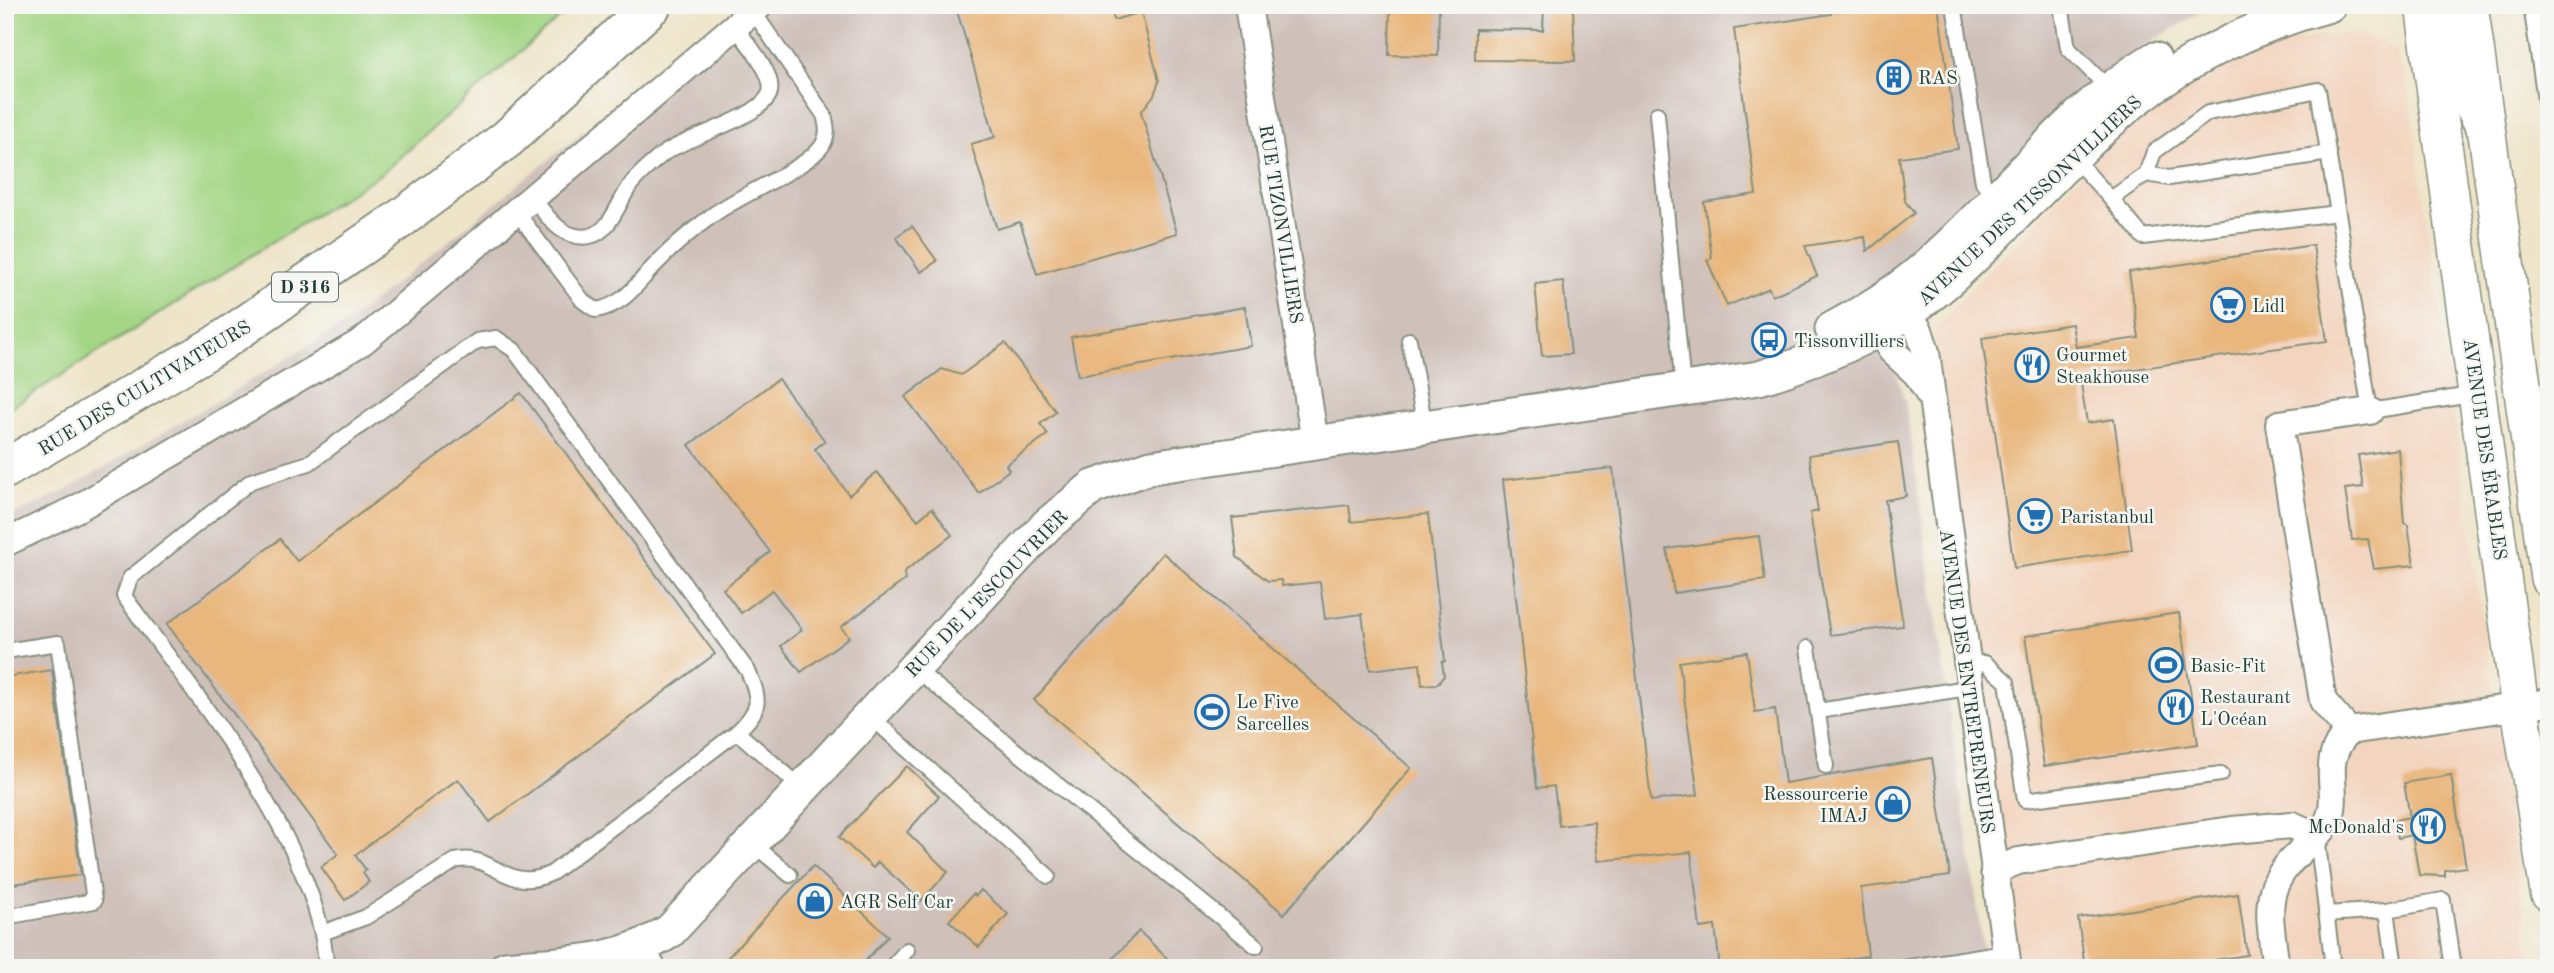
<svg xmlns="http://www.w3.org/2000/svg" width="2554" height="973" viewBox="0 0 2554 973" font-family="'Old Standard TT',serif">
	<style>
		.built { fill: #f3d4be }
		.industrial { fill: #cfc0ba }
		.green { fill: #a3d584; stroke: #61895c; stroke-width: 2 }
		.building { fill: #e9b77e }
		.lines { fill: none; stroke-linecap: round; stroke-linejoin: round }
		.service-casing { stroke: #86907e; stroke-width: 18 }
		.minor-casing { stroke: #86907e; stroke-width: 30 }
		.tertiary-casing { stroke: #86907e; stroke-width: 37 }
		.secondary-casing { stroke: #86907e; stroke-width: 40 }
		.primary-casing { stroke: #86907e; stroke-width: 42 }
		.service { stroke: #fff; stroke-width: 14 }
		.minor { stroke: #fff; stroke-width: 26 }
		.tertiary { stroke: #fff; stroke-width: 33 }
		.secondary { stroke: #fff; stroke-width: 37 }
		.primary { stroke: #fff; stroke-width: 38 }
		.labels { text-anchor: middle; stroke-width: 5; stroke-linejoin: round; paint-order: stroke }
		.shield { fill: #f6f6f2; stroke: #60746d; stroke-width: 2 }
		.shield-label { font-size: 18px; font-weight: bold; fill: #1f3d34 }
		.poi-label { font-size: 19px; fill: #1f3d34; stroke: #f6f6f2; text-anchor: start }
		.street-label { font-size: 19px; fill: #1f3d34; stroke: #f6f6f2 }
	</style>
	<rect width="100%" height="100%" fill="#f6f6f2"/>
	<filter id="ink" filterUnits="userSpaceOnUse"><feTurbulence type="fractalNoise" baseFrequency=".0143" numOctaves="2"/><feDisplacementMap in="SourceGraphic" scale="14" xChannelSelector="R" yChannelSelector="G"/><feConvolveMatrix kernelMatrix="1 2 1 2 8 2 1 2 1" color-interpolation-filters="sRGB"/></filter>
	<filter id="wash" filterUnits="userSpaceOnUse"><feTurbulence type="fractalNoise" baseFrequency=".00686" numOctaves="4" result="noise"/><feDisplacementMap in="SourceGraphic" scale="28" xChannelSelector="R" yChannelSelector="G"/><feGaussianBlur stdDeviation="1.57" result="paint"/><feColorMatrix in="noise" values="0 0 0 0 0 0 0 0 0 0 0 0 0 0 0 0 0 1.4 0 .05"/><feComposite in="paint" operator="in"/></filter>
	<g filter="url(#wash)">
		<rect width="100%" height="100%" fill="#eee4c8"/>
		<polygon class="built" points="2351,33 2380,41 2396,52 2407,80 2531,968 2021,968 1933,347 1933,330 2102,151 2156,110 2241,60 2290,42"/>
		<polygon class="industrial" points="740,5 2212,5 2120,61 1955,224 1870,292 1905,401 1986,968 5,968 5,519 65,491 346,324"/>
		<polygon class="green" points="5,5 574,5 382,173 5,411"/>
		<g id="blocks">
			<g class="building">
				<polygon points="977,5 1110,5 1114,20 1141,12 1159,81 1154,95 1141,112 1177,233 1037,274 1020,222 997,229 971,144 995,137 957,11"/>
				<polygon points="1390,5 1439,5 1438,56 1389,55"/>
				<polygon points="1544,5 1573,5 1575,61 1475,60 1475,29 1543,30"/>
				<polygon points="1830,5 1938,5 1958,149 1899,157 1905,201 1914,213 1867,251 1865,237 1805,246 1817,276 1772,296 1769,288 1727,306 1707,260 1712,258 1704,202 1756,194 1734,29 1831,14"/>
				<polygon points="912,226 937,261 921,272 896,237"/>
				<polygon points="2313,245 2327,341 2080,377 2087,423 2114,419 2132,550 2014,568 1982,338 2072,324 2076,347 2139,338 2129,272"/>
				<polygon points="1563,281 1571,354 1542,356 1535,284"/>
				<polygon points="1245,307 1251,346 1078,376 1071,337"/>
				<polygon points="1005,343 1056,412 1040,424 1048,434 1006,465 1009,470 979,493 905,397 942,369 961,375"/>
				<polygon points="778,379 825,441 815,449 849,495 877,472 918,520 932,508 952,535 904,572 905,580 841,627 849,637 801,672 781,646 802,630 772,590 741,613 723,589 770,552 689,445"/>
				<polygon points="521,393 715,654 490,822 458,779 355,855 366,870 363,873 369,882 345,900 321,867 338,854 167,624 280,539 297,561"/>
				<polygon points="1898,442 1906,496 1885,500 1903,626 1830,635 1810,513 1818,511 1809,455"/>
				<polygon points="2398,449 2404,523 2408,525 2414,565 2374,569 2368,539 2352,540 2345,489 2363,487 2358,455"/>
				<polygon points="1613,468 1651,801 1698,795 1679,662 1747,652 1755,712 1775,709 1785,783 1932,758 1950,876 1861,888 1868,956 1782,968 1720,968 1715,926 1700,928 1691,852 1598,861 1594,822 1559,826 1554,786 1537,788 1503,480"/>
				<polygon points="1349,505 1351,522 1428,514 1445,661 1442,662 1444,676 1437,684 1422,685 1420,664 1370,670 1362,614 1325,619 1320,582 1282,586 1281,580 1268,581 1237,557 1232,518"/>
				<polygon points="1759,536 1765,580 1674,593 1667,549"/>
				<polygon points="1163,553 1411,768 1284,914 1034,700"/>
				<polygon points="2179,613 2198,744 2044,766 2025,636"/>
				<polygon points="52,670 81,875 5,885 5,677"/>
				<polygon points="907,766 939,796 907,832 948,872 921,901 878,862 873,868 839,837"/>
				<polygon points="2451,775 2466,867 2445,870 2445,876 2419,875 2412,835 2398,838 2395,820 2410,817 2404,783"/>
				<polygon points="813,866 888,936 859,968 718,968"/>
				<polygon points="981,890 1008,914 979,947 949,921 973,894 976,896"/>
				<polygon points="2238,894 2247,955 2202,962 2203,968 2085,968 2078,918"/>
				<polygon points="1139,931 1177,968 1104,968"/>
			</g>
		</g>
	</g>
	<g filter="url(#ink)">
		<use href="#blocks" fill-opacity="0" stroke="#86907e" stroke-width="2"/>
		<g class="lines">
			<g class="service-casing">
				<g id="service">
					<polyline points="1954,5 1983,182 1995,199"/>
					<polyline points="2061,5 2068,48 2111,91"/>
					<polyline points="2531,5 2549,127"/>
					<polyline points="2535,29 2549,28"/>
					<polyline points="1657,114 1683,388"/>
					<polyline points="2071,155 2111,199"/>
					<polyline points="2146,174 2169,178 2329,153"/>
					<path d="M532,197C548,217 562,241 590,236C611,232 620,198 632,183C641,172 652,163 663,154C687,136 756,120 769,95C778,77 745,40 734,26"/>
					<path d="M516,211L583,301L596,310C624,305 635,286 654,266C671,248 690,232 710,217C738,195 805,170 822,146C829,135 827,126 824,115L753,11"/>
					<path d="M2338,213L2143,237L2111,199L2146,174L2154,152L2208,113L2318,90C2336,197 2353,304 2370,411L2477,394"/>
					<polyline points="1409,340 1425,427"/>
					<polyline points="1808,648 1826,766"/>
					<polyline points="5,651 58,643 94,901 5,917"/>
					<polyline points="1965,664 1985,663 2007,682 2025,800 2221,774"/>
					<polyline points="914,668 1256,946"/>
					<polyline points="1818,711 1968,688"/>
					<polyline points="870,716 1048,876"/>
					<polyline points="2317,836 2333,968"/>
					<polyline points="752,843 790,875"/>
					<polyline points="2387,910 2395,968"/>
					<polyline points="2326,914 2387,910 2443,900 2453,968"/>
					<path d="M322,933L366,917L455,861C493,851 505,895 552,873L737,732"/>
					<path d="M326,968C323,851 192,690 124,596L130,578L251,481L309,463L477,341L496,338L514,350L748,671C761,701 761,709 737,732L803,789"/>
					<polyline points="891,968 907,950"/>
					<polyline points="1904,968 2005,952"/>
				</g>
			</g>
			<g class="minor-casing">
				<g id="minor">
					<polyline points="1248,5 1315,443"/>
					<polyline points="1897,297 1919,330 1926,352 2008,968"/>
					<polyline points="1870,312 1891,350 1917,374 1929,394"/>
					<polyline points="5,543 78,508 363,341 760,5"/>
					<polyline points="2349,731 2549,702"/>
					<path d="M1994,871L2018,861L2232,830L2292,825L2317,836C2353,801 2311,767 2349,731L2323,701L2279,424L2370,411"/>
					<polyline points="642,948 652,968"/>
					<path d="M2276,968C2267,899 2261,884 2317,836"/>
				</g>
			</g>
			<g class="tertiary-casing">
				<g id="tertiary">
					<polyline points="2445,5 2460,83 2482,126"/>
					<path d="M1832,329C1866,311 1900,290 1929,264C2005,197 2066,112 2154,59"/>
					<path d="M506,968C564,963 620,964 670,931L1047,525L1093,487L1151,467L1759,378C1812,362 1863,342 1909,311C1953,281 1990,241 2027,203C2062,169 2096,131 2134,101C2190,57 2261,23 2329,5"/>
				</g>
			</g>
			<g class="secondary-casing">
				<g id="secondary">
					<polyline points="2424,5 2520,708 2549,892"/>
					<polyline points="2469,5 2549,578"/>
				</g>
			</g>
			<g class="primary-casing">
				<polyline id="primary" points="5,469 216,345 399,220 507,139 652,5"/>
			</g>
			<use href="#service" class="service"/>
			<use href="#minor" class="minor"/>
			<use href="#tertiary" class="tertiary"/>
			<use href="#secondary" class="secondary"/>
			<use href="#primary" class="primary"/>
		</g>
	</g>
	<defs>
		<g id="building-ring" transform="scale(1.75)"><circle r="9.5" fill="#f6f6f2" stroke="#1f6fb2" stroke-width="1.5"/><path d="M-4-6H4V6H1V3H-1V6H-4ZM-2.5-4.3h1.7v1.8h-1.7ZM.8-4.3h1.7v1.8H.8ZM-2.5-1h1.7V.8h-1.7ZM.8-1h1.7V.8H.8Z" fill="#1f6fb2"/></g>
		<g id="supermarket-ring" transform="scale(1.75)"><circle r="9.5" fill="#f6f6f2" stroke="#1f6fb2" stroke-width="1.5"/><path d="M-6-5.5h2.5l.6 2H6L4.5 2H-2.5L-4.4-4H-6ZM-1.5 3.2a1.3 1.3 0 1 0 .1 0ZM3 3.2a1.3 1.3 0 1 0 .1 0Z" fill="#1f6fb2"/></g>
		<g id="bus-ring" transform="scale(1.75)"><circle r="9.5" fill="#f6f6f2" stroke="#1f6fb2" stroke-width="1.5"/><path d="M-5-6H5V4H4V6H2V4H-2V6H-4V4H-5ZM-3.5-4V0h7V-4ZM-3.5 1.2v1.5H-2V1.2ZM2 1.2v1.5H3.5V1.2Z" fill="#1f6fb2"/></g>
		<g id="restaurant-ring" transform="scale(1.75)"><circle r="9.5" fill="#f6f6f2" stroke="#1f6fb2" stroke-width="1.5"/><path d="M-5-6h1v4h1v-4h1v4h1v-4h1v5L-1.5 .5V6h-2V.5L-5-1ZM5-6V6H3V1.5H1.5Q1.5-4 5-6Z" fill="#1f6fb2"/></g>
		<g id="stadium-ring" transform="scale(1.75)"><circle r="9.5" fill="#f6f6f2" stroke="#1f6fb2" stroke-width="1.5"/><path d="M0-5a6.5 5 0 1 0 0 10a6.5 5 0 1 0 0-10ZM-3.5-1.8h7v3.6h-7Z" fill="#1f6fb2"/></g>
		<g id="shop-ring" transform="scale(1.75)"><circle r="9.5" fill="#f6f6f2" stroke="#1f6fb2" stroke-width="1.5"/><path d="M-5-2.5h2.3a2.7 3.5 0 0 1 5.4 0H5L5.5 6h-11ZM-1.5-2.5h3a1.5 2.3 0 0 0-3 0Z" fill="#1f6fb2"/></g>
	</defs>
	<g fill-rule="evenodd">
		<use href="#building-ring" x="1894" y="77"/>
		<use href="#supermarket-ring" x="2228" y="305"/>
		<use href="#bus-ring" x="1769" y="340"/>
		<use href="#restaurant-ring" x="2032" y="365"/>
		<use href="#supermarket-ring" x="2035" y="516"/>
		<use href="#stadium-ring" x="2166" y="665"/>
		<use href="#restaurant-ring" x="2176" y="707"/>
		<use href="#stadium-ring" x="1212" y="712"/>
		<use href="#shop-ring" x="1893" y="804"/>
		<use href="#restaurant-ring" x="2428" y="826"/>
		<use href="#shop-ring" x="815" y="901"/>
	</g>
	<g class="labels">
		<rect class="shield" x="272" y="272.5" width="66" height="29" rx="5"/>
		<g class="shield-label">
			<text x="305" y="293">D 316</text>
		</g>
		<g class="poi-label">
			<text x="1918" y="84">RAS</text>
			<text x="2252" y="312">Lidl</text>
			<text x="1794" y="347">Tissonvilliers</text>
			<text x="2056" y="361">Gourmet<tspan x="2056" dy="22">Steakhouse</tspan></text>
			<text x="2060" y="523">Paristanbul</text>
			<text x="2190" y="672">Basic-Fit</text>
			<text x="2200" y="703">Restaurant<tspan x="2200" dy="22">L'Océan</tspan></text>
			<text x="1236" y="708">Le Five<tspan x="1236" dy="22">Sarcelles</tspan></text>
			<text x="1868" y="800" text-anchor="end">Ressourcerie<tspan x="1868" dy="22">IMAJ</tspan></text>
			<text x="2404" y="833" text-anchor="end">McDonald's</text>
			<text x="840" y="908">AGR Self Car</text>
		</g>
		<g class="street-label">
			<text transform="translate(2029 200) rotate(-43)" y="7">AVENUE DES TISSONVILLIERS</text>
			<text transform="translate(1282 224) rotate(81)" y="7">RUE TIZONVILLIERS</text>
			<text transform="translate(144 387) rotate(-31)" y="7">RUE DES CULTIVATEURS</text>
			<text transform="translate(2486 449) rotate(82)" y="7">AVENUE DES ÉRABLES</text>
			<text transform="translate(986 593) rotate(-46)" y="7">RUE DE L'ESCOUVRIER</text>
			<text transform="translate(1968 681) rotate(82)" y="7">AVENUE DES ENTREPRENEURS</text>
		</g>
	</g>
	<rect width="2554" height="973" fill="none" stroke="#f6f6f2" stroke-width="28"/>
</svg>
